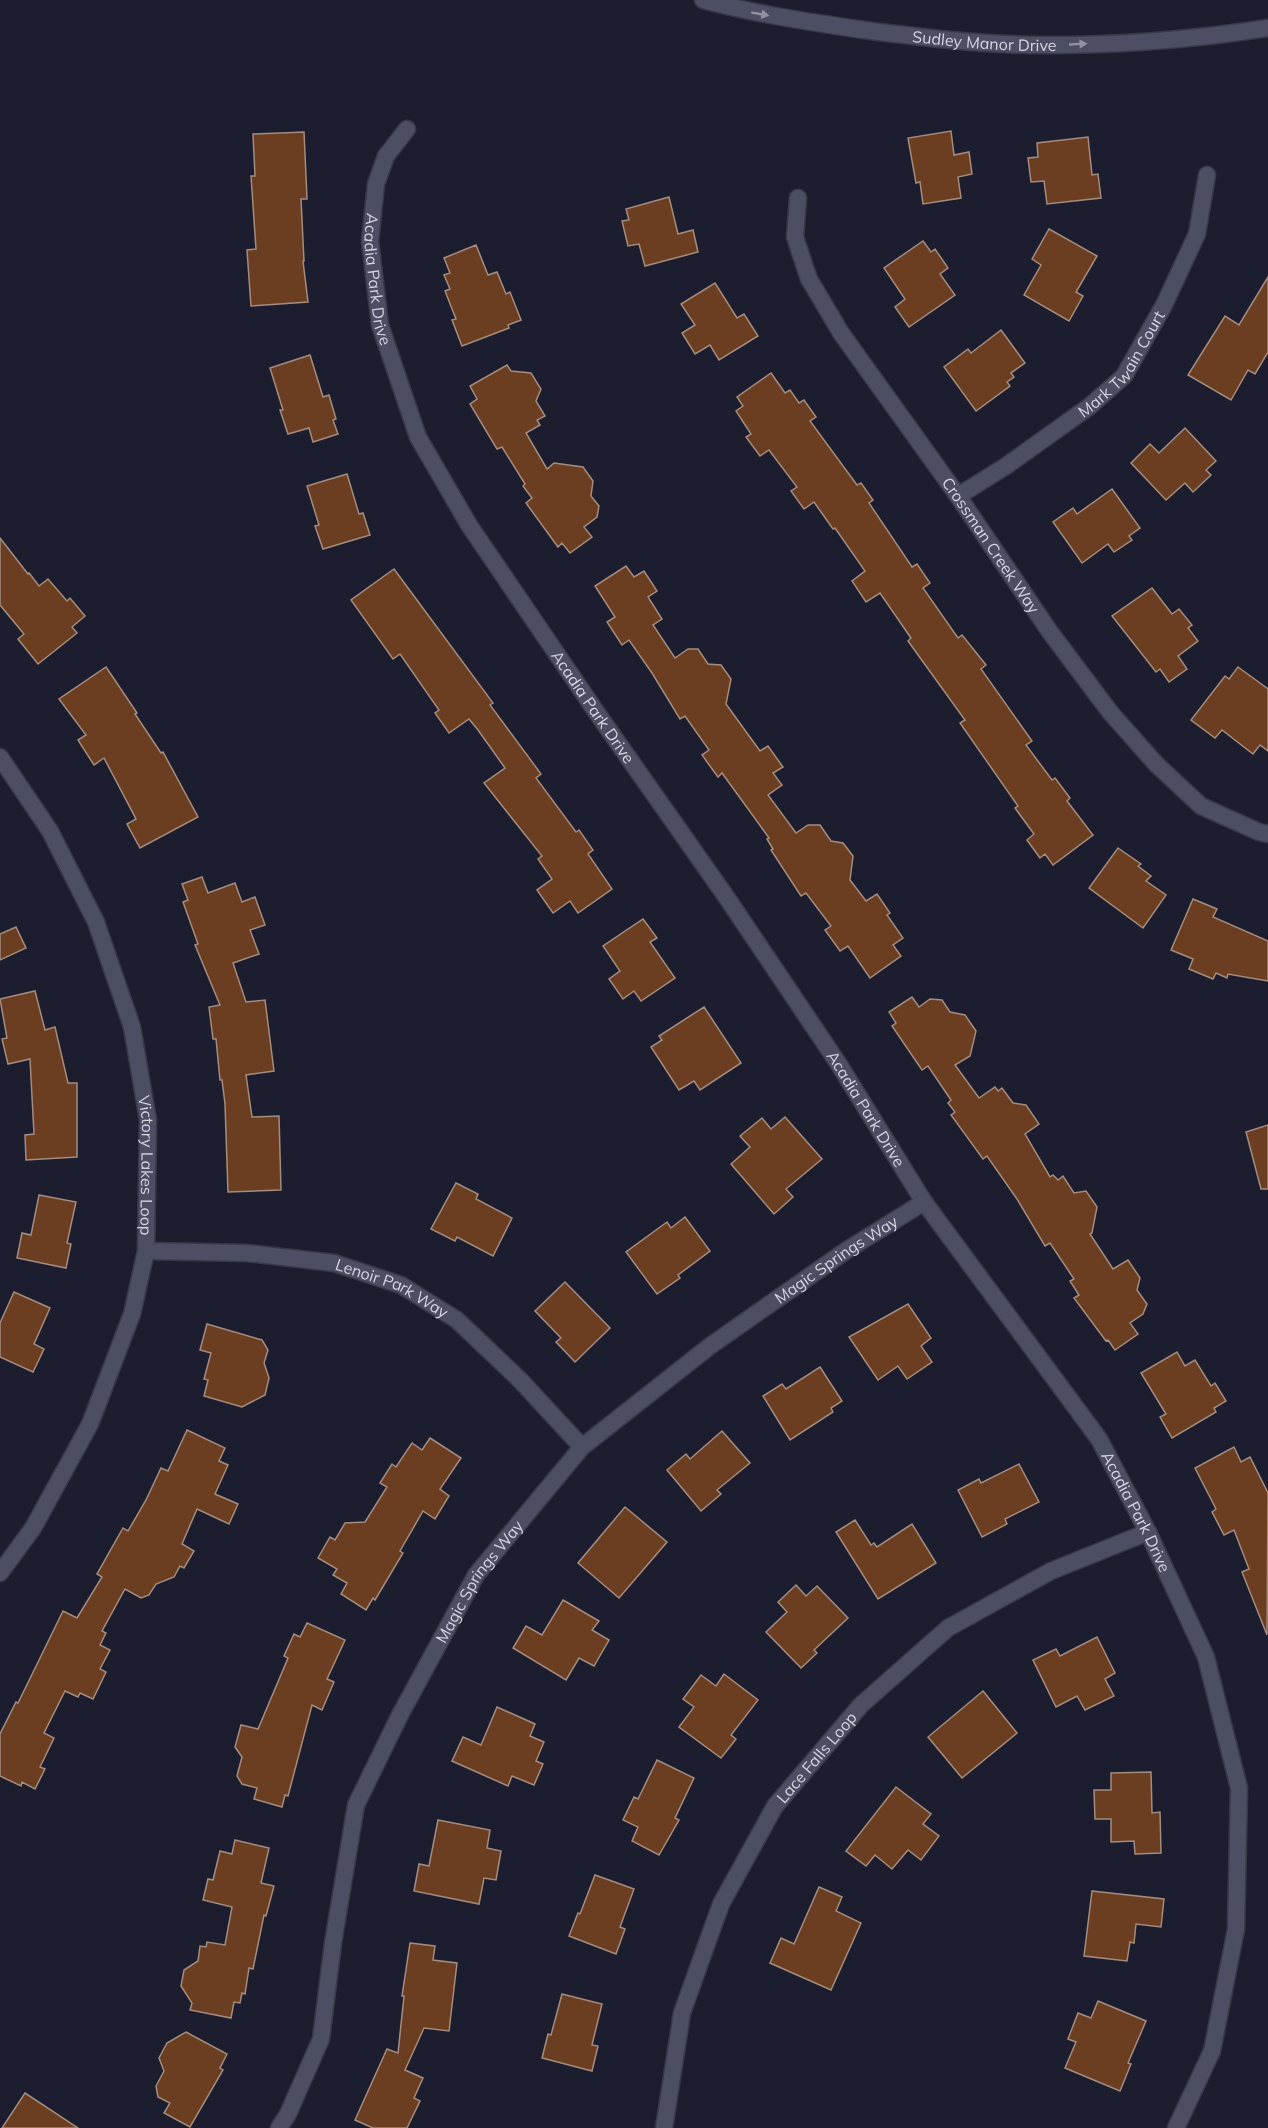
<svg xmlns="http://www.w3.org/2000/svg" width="1268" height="2128" viewBox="0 0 1268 2128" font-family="Mulish,sans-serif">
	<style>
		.building { fill: #6b3e21; stroke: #a48c7f; stroke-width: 1.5 }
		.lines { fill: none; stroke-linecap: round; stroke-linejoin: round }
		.minor-casing { stroke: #383948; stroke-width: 19 }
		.secondary-casing { stroke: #383948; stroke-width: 19 }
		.minor { stroke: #4c4e63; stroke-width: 16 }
		.secondary { stroke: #4c4e63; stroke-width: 16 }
		.oneway { fill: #9092a2 }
		.labels { text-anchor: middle; stroke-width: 5; stroke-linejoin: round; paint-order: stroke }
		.street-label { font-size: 16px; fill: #d4d6e2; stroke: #080910 }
	</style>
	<rect width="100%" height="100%" fill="#1c1e2f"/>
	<g class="building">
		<polygon points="951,131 954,155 969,152 972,174 958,177 961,198 923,204 920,182 916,183 908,138"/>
		<polygon points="304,132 307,199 301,199 304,261 303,261 308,302 251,306 247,250 256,249 251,176 255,176 253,134"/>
		<polygon points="1088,137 1092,175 1098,174 1101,198 1047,204 1044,181 1031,182 1028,158 1038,157 1037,143"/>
		<polygon points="669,197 678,234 693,230 698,252 645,266 639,244 628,246 622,221 629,220 626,209"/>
		<polygon points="1049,229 1097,256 1076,292 1083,296 1069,321 1024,295 1041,265 1032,259"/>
		<polygon points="923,241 931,252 935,249 948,268 940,274 955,295 909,327 895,307 905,299 884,268"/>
		<polygon points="476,245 488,275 497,272 506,294 510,292 521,320 508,325 509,328 462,346 452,320 456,319 445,291 450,289 444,275 450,273 444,258"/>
		<polygon points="1268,277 1268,352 1255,374 1248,370 1231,400 1188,375 1225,316 1239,325"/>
		<polygon points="715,283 737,318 744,314 758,336 719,360 710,345 695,354 682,333 695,325 681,304"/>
		<polygon points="1001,330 1025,363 1011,373 1014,377 1007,382 1010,386 976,411 944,367 968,349 971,353"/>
		<polygon points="310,355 323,397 329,395 336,419 333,420 338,434 313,442 309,428 288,434 280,410 283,410 270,368"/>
		<polygon points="507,365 511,371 531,373 541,389 536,401 545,416 537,420 540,425 526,433 547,469 554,463 583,467 593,481 591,496 599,506 597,517 584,527 592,537 570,553 562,543 558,547 526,503 532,498 523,486 525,484 502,447 497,449 470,404 477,399 470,386"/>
		<polygon points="771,373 785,393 790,390 799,403 804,400 816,417 810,421 857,485 861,483 873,500 869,503 912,567 917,564 930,583 923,588 958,638 962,635 986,665 981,669 1032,741 1026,745 1052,780 1055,778 1070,798 1067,801 1093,835 1053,865 1045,854 1040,858 1027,840 1034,834 1015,808 1018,806 960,723 965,720 908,641 911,638 880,593 866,602 852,581 865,571 835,528 833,529 814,502 804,509 791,491 797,487 769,450 760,456 746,437 751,434 736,411 743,406 737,397"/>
		<polygon points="1185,428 1216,461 1206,470 1211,475 1193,492 1185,483 1166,500 1131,463 1150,444 1159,453"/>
		<polygon points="347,474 359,514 363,513 370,535 323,549 315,526 319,525 307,486"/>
		<polygon points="1112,489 1140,528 1129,536 1132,540 1114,552 1108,544 1082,563 1053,522 1073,508 1077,514"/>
		<polygon points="0,538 28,574 29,573 39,586 48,579 67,601 70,598 85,616 72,627 77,633 38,664 18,639 24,634 0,605"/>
		<polygon points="626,566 634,577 644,571 657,591 648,597 662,619 653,625 675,658 688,649 698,649 708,664 721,665 731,679 726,704 760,751 768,746 783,767 773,773 782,785 768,795 796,833 808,825 820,825 831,841 843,843 853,856 850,880 866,901 877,894 890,913 887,915 903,938 893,945 901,956 870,978 848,946 840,951 825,930 831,926 806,893 801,896 771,850 773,849 767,839 769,838 722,773 718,777 702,755 709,750 685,716 680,719 652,673 629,640 622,645 607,622 615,617 595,586"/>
		<polygon points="394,569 493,703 490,705 541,774 536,778 576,832 579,830 593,850 588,854 612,889 578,913 570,901 553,913 537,890 552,879 538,859 542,856 484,783 505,768 478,730 469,719 449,733 435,713 439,710 400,654 393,659 351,600"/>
		<polygon points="1152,588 1172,614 1179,609 1192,625 1188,628 1198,641 1178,656 1187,669 1169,682 1160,669 1156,672 1112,616"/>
		<polygon points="106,667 137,713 135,714 161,753 163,752 198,817 140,848 127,824 136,819 104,758 94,765 78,740 86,735 59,699"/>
		<polygon points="1238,667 1268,689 1268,751 1260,745 1253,754 1222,730 1215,738 1191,720 1225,676 1229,679"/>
		<polygon points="1118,848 1141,864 1138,866 1151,876 1146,881 1166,895 1143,928 1089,888"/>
		<polygon points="202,877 208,893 235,883 242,902 255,897 265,925 250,930 259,954 233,963 246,1002 265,1000 274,1071 246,1075 252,1117 279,1116 281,1190 228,1192 225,1104 222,1080 220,1080 216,1039 213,1039 209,1007 220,1005 195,945 198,944 183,902 188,900 182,884"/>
		<polygon points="1193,899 1217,909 1213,917 1268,941 1268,981 1228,974 1227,978 1216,973 1213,979 1189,969 1193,959 1171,950"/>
		<polygon points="643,919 657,938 650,942 675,978 641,1001 634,991 623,999 609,979 620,971 603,946"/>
		<polygon points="16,927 26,948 0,960 0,934"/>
		<polygon points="35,991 45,1030 55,1027 68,1083 77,1083 77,1157 26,1160 25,1135 34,1134 30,1059 8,1064 2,1039 7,1038 0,999"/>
		<polygon points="912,997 919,1007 930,999 942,1000 950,1012 965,1015 976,1031 970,1056 955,1065 979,1098 995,1087 998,1091 1002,1088 1013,1103 1026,1105 1039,1124 1025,1134 1050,1177 1053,1175 1058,1180 1063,1176 1074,1193 1086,1191 1097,1207 1092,1233 1090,1234 1113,1269 1128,1260 1140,1278 1137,1290 1147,1304 1143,1314 1130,1323 1138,1334 1115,1350 1108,1340 1106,1341 1074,1298 1079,1295 1070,1281 1074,1279 1050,1243 1045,1246 1017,1199 987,1156 983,1159 951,1115 955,1112 948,1103 951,1100 928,1066 922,1070 892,1026 896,1023 889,1012"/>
		<polygon points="704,1007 741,1063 700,1090 694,1081 679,1090 651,1047 662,1040 659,1036"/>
		<polygon points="785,1117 822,1159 786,1189 793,1197 774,1214 731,1164 750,1147 740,1136 762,1118 771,1129"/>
		<polygon points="1268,1125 1268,1189 1261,1189 1246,1132"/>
		<polygon points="456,1183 478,1194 476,1199 512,1218 493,1256 457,1237 455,1241 431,1229"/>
		<polygon points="39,1195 76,1202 67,1243 71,1244 66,1268 17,1258 22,1233 31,1235"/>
		<polygon points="685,1217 710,1251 678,1275 680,1278 657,1294 626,1252 667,1222 671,1228"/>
		<polygon points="565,1282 610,1328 575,1362 556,1342 561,1338 535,1311"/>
		<polygon points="14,1292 50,1308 34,1344 44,1349 33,1372 0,1357 0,1323"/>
		<polygon points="908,1304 931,1338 921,1346 932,1362 907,1379 898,1366 878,1380 849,1337"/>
		<polygon points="207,1324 262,1340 268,1350 264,1363 269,1378 265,1395 242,1407 204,1396 208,1380 204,1379 211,1353 200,1350"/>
		<polygon points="1177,1352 1185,1366 1195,1360 1211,1386 1215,1383 1226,1401 1214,1408 1216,1412 1172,1438 1160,1417 1166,1414 1141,1373"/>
		<polygon points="820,1367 842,1401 831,1408 833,1412 790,1440 763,1396 782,1384 786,1389"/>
		<polygon points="187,1430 225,1448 219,1461 228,1465 215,1494 238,1504 229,1524 197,1509 182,1544 194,1551 184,1568 180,1566 174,1577 156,1584 149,1595 141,1598 125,1589 102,1631 106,1633 100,1645 110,1650 100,1669 106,1672 93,1699 80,1693 78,1697 65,1691 44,1733 54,1738 40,1767 45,1769 35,1789 22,1782 21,1786 0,1776 0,1734 16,1702 18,1703 63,1611 77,1618 102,1577 97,1574 123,1528 128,1531 146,1500 161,1468 168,1471"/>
		<polygon points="722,1431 750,1463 717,1490 721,1494 701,1511 667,1470 686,1454 690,1459"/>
		<polygon points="430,1438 461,1458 440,1489 449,1496 435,1519 423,1511 400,1551 403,1553 375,1600 373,1598 366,1610 341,1594 347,1583 333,1575 337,1569 318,1558 330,1537 335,1540 345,1523 365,1522 387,1487 380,1483 392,1464 396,1467 412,1443 422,1450"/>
		<polygon points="1234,1447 1241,1462 1250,1457 1268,1493 1267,1635 1242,1572 1249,1569 1234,1530 1224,1535 1212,1512 1216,1509 1195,1468"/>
		<polygon points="1019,1464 1039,1502 1005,1519 1007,1524 982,1537 958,1490 979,1479 981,1483"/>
		<polygon points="625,1507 667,1542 619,1598 578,1563"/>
		<polygon points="855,1520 871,1545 874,1543 877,1547 912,1524 936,1563 878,1599 836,1532"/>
		<polygon points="796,1585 806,1596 817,1586 848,1618 814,1650 817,1653 801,1668 766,1632 787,1612 778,1602"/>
		<polygon points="563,1600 599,1621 592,1630 609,1640 594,1666 579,1658 566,1680 513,1648 526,1626 542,1635"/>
		<polygon points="307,1623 345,1640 327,1679 334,1682 322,1710 312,1705 288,1796 285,1795 282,1807 254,1799 257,1788 242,1784 237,1776 242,1757 235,1747 241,1725 258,1729 288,1658 284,1656 294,1634 300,1637"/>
		<polygon points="1097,1637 1115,1673 1105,1679 1114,1696 1085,1710 1077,1696 1056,1707 1033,1660 1056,1649 1060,1656"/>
		<polygon points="724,1674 758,1700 731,1735 736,1739 721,1758 679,1727 694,1707 683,1699 701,1675 716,1686"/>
		<polygon points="983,1691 1017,1733 962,1778 928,1737"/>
		<polygon points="497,1707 535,1724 530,1736 544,1742 536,1761 543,1764 534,1785 512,1776 508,1786 452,1761 463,1737 481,1745"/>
		<polygon points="657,1760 694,1778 675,1818 679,1820 659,1855 632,1841 638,1827 623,1820 634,1797 638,1799"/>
		<polygon points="1151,1772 1152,1813 1160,1812 1161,1853 1135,1854 1134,1841 1111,1842 1111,1819 1095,1819 1094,1790 1111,1790 1111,1773"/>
		<polygon points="896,1787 931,1814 923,1824 939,1836 921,1860 908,1850 892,1869 875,1855 866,1866 846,1851"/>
		<polygon points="438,1820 490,1830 487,1848 501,1851 496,1880 484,1878 479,1904 414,1891 419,1864 429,1866"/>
		<polygon points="235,1840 269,1848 261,1883 274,1886 266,1916 264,1915 253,1969 249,1968 245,1994 242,1993 240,2003 234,2002 231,2018 190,2010 192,2003 181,1986 184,1970 198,1961 200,1946 206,1947 207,1942 225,1945 232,1907 203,1900 208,1879 213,1880 220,1851 232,1854"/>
		<polygon points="595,1875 634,1889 620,1927 625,1929 616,1954 569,1936 578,1913 580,1914"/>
		<polygon points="819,1887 842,1897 836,1911 861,1923 831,1990 770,1963 781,1938 794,1944"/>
		<polygon points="1092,1891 1164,1899 1161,1927 1136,1924 1134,1943 1130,1942 1127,1961 1084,1956"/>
		<polygon points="410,1943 435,1946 433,1960 457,1963 449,2031 424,2028 405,2070 423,2078 414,2098 420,2101 407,2128 373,2128 355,2120 387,2049 398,2053 404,1996 402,1996"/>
		<polygon points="562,1994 602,2004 592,2045 598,2046 592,2071 542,2058 548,2034 551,2035"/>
		<polygon points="1098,2001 1146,2021 1128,2063 1131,2064 1120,2091 1065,2068 1076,2042 1068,2039 1078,2013 1091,2018"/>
		<polygon points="186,2032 227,2054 220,2068 223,2070 190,2127 164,2113 170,2103 158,2097 156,2086 164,2071 159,2058 167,2043"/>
		<polygon points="25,2093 78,2128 2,2128"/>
	</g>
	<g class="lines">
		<g class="minor-casing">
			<g id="minor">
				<path id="s1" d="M407,129L386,156L376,184L370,241L380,325L418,437L469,525L597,713L727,898L838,1063L924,1202L1099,1439L1148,1532L1206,1657L1239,1788L1236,1929L1212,2051L1176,2128"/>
				<path id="s2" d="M798,198L795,237L809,279L841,333L958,496L1050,632L1110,712L1156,764L1201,806L1259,832L1268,834"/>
				<path id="s3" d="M958,496L1006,466L1090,406L1124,376L1164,305L1197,234L1207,175"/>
				<path id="s4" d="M0,757L50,831L96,922L132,1027L148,1120L146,1251L132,1314L90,1424L33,1528L0,1573"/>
				<path id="s5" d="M146,1251L247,1253L334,1263L401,1285L457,1320L520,1380L582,1447"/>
				<path id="s6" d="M279,2128L288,2114L321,2039L333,1943L356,1805L400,1715L476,1575L582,1447L710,1346L847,1250L924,1202"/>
				<path id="s7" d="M664,2128L682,2013L721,1904L775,1806L861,1705L948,1628L1051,1571L1148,1532"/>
			</g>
		</g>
		<g class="secondary-casing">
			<g id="secondary">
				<path id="s8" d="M703,0C756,14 809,22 864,30C919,37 976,44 1032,45C1107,46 1194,40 1268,28"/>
			</g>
		</g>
		<use href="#minor" class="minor"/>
		<use href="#secondary" class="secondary"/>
	</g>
	<defs><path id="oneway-solid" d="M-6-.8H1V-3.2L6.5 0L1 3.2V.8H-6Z" transform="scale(1.5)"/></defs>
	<g class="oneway">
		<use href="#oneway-solid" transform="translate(760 14) rotate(10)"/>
		<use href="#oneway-solid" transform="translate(1078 44) rotate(-3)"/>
	</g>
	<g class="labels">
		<g class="street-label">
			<text dy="6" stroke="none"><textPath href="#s8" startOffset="285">Sudley Manor Drive</textPath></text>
			<text dy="6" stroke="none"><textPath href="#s1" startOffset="160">Acadia Park Drive</textPath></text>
			<text dy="6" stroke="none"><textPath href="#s3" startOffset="213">Mark Twain Court</textPath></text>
			<text dy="6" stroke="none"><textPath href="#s2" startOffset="406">Crossman Creek Way</textPath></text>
			<text dy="6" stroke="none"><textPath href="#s1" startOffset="646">Acadia Park Drive</textPath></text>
			<text dy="6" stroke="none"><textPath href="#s1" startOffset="1132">Acadia Park Drive</textPath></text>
			<text dy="6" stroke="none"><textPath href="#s4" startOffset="442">Victory Lakes Loop</textPath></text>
			<text dy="6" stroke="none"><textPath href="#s6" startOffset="1077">Magic Springs Way</textPath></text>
			<text dy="6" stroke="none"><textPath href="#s5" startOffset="252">Lenoir Park Way</textPath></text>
			<text dy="6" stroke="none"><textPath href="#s1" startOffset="1618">Acadia Park Drive</textPath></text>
			<text dy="6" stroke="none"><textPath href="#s6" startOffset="591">Magic Springs Way</textPath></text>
			<text dy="6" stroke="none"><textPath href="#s7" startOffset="408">Lace Falls Loop</textPath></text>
		</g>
	</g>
</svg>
